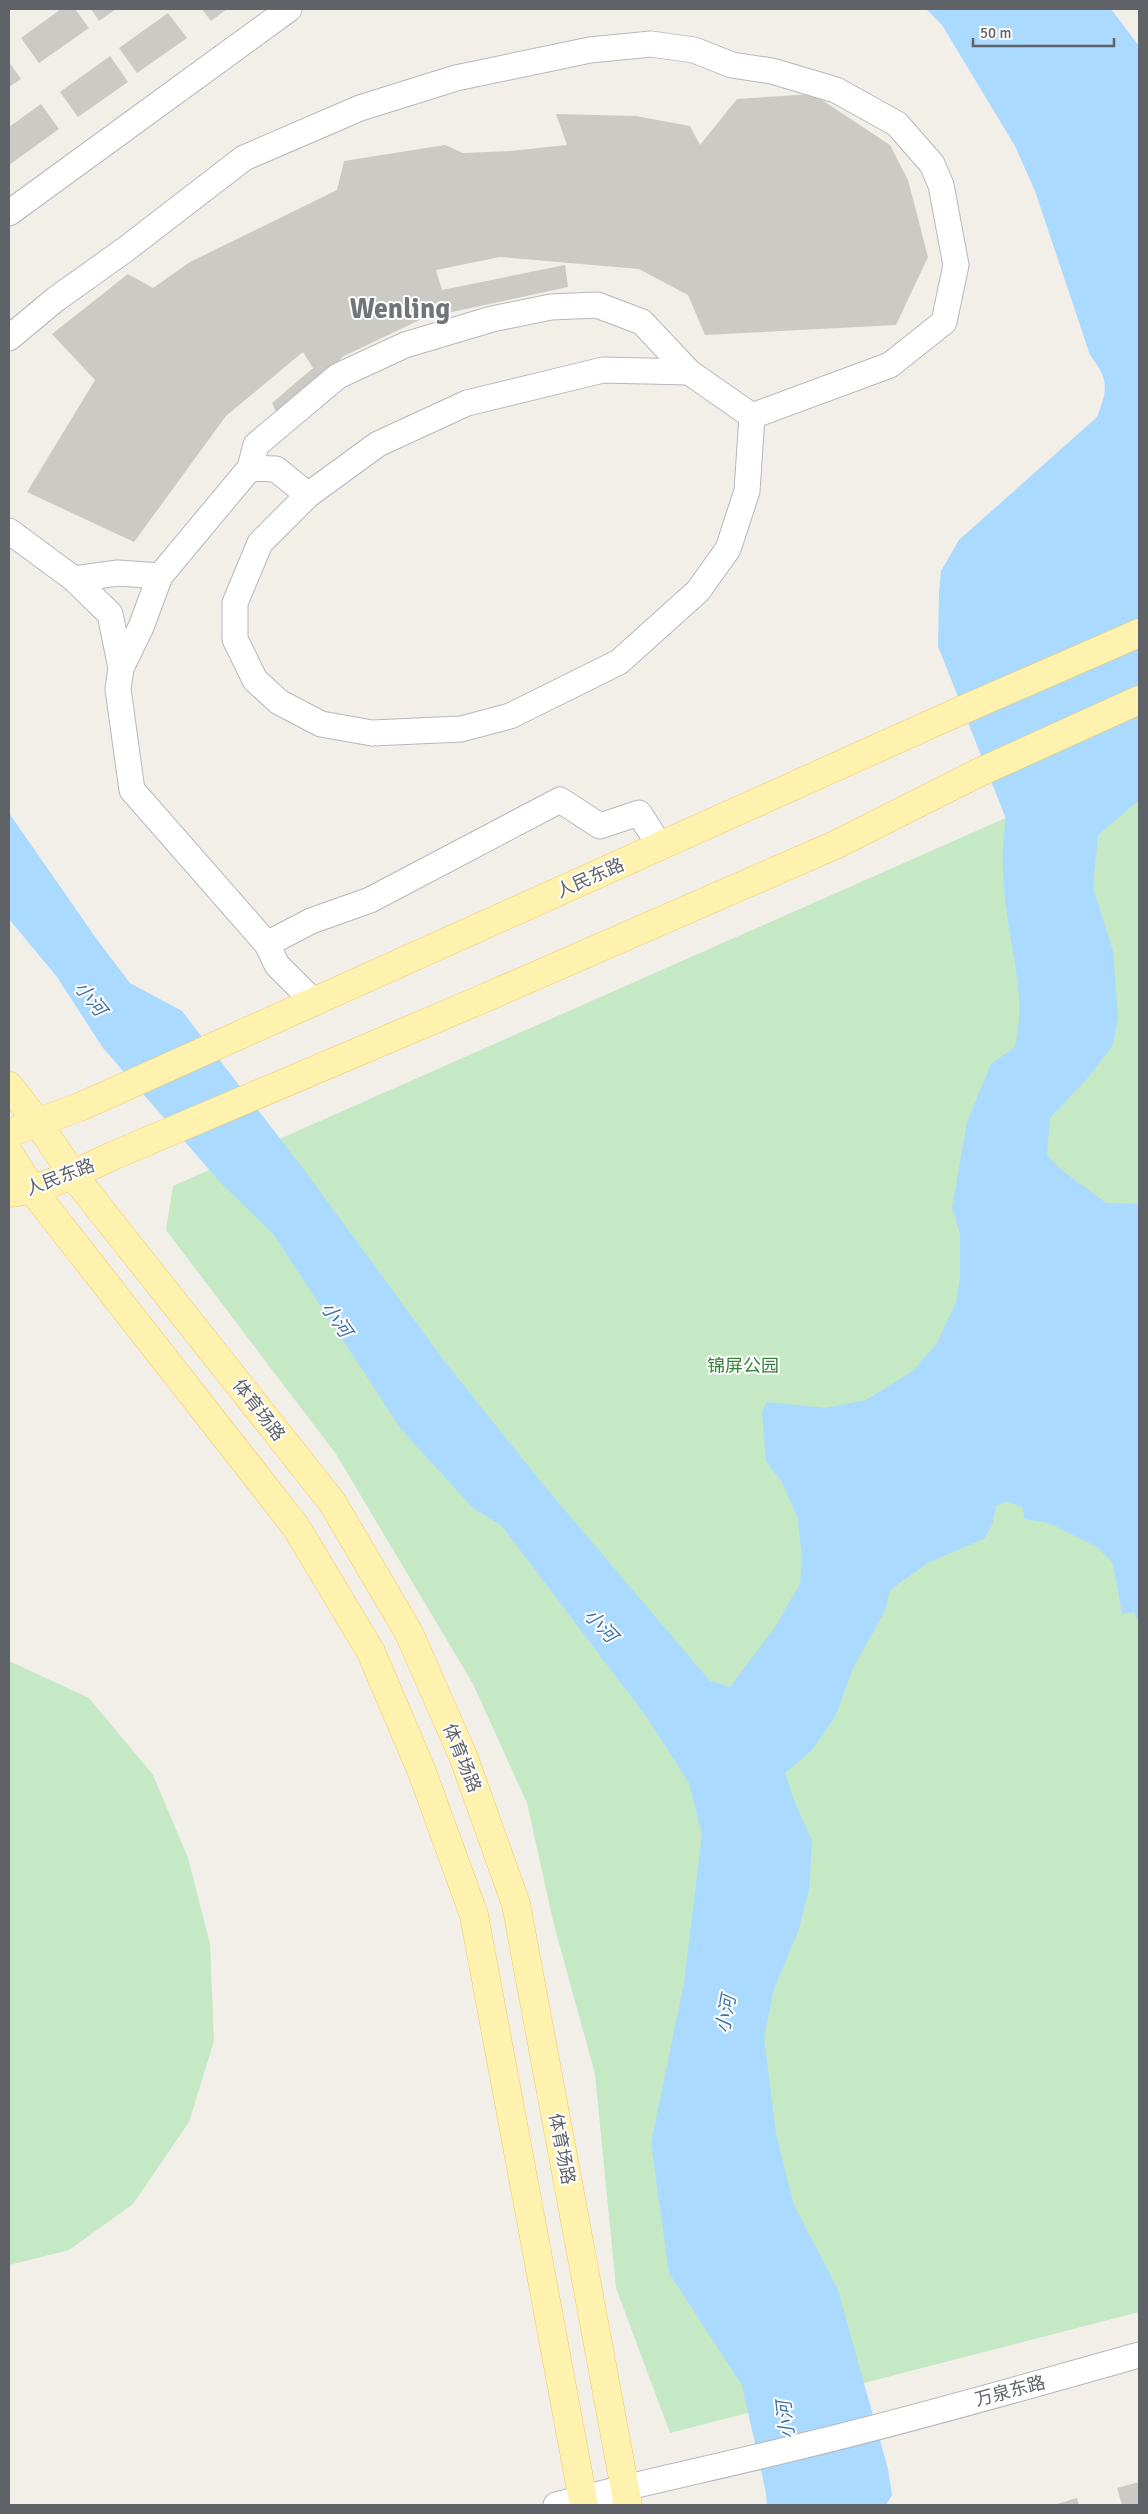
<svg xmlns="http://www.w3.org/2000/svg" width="1148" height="2514" viewBox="0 0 1148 2514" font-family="Signika,'Noto Sans SC',sans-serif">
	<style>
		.green { fill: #c5e8c5 }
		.water { fill: #aadaff }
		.building { fill: #cccac5 }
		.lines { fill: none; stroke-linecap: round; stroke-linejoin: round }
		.minor-casing { stroke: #b5b8bc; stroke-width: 27 }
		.major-casing { stroke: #f2c960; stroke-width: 29 }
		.minor { stroke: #fff; stroke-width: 25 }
		.major { stroke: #fff2af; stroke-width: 28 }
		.labels { text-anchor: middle; stroke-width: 4; stroke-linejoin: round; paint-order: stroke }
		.street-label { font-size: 18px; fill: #5f6368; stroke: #fff }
		.park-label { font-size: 18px; fill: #348238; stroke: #fff }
		.water-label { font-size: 19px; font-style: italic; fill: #4174aa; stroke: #fff }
		.town-label { font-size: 28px; font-weight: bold; fill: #70757a; stroke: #fff }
	</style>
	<rect width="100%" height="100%" fill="#f1efe8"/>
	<g class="green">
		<polygon points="1139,759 1139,2312 670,2433 616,2288 595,2074 554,1925 527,1803 473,1684 336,1454 166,1230 173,1186"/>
		<polygon points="9,1661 89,1698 153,1775 188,1858 210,1944 214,2041 189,2122 133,2204 69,2250 9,2265"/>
	</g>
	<path class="water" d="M926,9H1111L1139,46V800L1098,835L1093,887L1113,951L1118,1018L1113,1045L1086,1080L1050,1118L1047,1155L1064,1172L1106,1203L1139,1204V1622L1134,1612L1122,1614L1113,1563L1097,1547L1049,1523L1024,1519L1023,1508L1007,1501L996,1506L993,1522L984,1539L929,1562L890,1590L885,1611L853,1668L836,1715L812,1750L785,1773L793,1798L812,1841L809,1889L799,1929L774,1989L764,2037L776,2133L793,2203L838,2290L888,2469L892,2495L886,2505H767L766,2493L742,2385L669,2273L651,2143L684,1983L702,1835L689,1783L646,1716L501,1525L473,1508L401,1429L274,1235L220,1182L103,1048L57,977L9,919V813L98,941L130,983L182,1011L305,1171L445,1362L541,1482L710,1681L730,1687L775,1627L800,1584L802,1558L798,1519L782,1482L766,1461L762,1412L767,1402L825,1408L866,1400L913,1371L937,1343L956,1302L960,1277V1234L952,1208L967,1122L991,1064L1015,1047C1026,997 1013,962 1007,914C1002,882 1001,850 1006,819L938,646L939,593L941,571L959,540L1097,417C1108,388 1109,380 1090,355L1035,191L1015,146L942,25Z"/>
	<g class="building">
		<polygon points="61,9 75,9 89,28 39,63 21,38"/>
		<polygon points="91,9 116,9 99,21"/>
		<polygon points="202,9 227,9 211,21"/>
		<polygon points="168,13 187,38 137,73 119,48"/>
		<polygon points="110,56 128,82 78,117 60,92"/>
		<polygon points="9,62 21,79 9,87"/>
		<polygon points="813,94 890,145 908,180 928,257 896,325 705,335 688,295 639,269 500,257 436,270 442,290 565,265 568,287 424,318 344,356 277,414 272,403 313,368 303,352 226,416 134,542 27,492 95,380 52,334 128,274 153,288 190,262 337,190 344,161 445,145 463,153 510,151 567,145 556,114 636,116 690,126 700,145 737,99"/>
		<polygon points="41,104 59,129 9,165 9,127"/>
		<polygon points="1139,2482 1139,2505 1122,2505 1117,2488"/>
		<polygon points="1077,2498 1079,2505 1054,2505"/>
	</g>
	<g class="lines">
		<g class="minor-casing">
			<g id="minor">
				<polyline points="9,213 289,9"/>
				<polyline points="9,338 56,299 126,249 244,158 360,108 456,78 590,50 651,44 694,50 732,65 772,71 836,90 897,124 932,164 941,185 956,265 944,322 890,365 752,416"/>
				<polyline points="689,372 603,370 467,403 378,444 308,495 260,543 235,603 235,639 255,680 279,702 321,724 372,733 461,729 510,716 619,662 698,591 728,549 747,491 752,416"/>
				<polyline points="250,468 256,445 338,376 405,345 492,319 551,307 597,305 642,322 689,372 752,416"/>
				<polyline points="308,495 276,469 250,468 160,576 141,627 121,668 118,689 132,790 267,944 277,965 313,1001"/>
				<polyline points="9,531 74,579 110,614 121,668"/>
				<polyline points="74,579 118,573 160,576"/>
				<polyline points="267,944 311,921 370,900 560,800 600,826 639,813 660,846"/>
				<path d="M556,2505C639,2483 723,2466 806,2445C918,2418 1028,2386 1139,2355"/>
			</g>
		</g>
		<g class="major-casing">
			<g id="major">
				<polyline points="9,1086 38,1123 73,1175 332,1502 409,1633 463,1756 516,1904 628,2505"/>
				<polyline points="9,1133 82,1106 951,715 1139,633"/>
				<polyline points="9,1153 33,1191 296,1527 371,1652 422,1772 474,1915 584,2505"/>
				<path d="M9,1193C45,1189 77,1173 110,1157L480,1000L835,845L980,772L1139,700"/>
			</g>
		</g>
		<use href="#minor" class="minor"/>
		<use href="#major" class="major"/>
	</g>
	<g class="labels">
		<g class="street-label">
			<text transform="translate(590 878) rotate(-24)" y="6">人民东路</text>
			<text transform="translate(60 1177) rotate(-21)" y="6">人民东路</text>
			<text transform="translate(259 1410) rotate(52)" y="6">体育场路</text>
			<text transform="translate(462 1758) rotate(68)" y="6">体育场路</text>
			<text transform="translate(562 2149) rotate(79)" y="6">体育场路</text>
			<text transform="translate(1010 2391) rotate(-15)" y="6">万泉东路</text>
		</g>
		<g class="park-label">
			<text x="743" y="1372">锦屏公园</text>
		</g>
		<g class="water-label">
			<text transform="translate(91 998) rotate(51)" y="7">小河</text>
			<text transform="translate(337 1319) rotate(55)" y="7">小河</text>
			<text transform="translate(601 1625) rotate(47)" y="7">小河</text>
			<text transform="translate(725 2014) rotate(-80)" y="7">小河</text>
			<text transform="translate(785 2420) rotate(-96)" y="7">小河</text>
		</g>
		<g class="town-label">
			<text x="400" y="318">Wenling</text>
		</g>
	</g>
	<rect width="1148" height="2514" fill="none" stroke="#5f6368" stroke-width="20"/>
	<path d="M973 38v8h141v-8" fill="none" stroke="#5f6368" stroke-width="2.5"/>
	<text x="980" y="38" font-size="15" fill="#5f6368" stroke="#ffffff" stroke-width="4" paint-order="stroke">50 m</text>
</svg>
